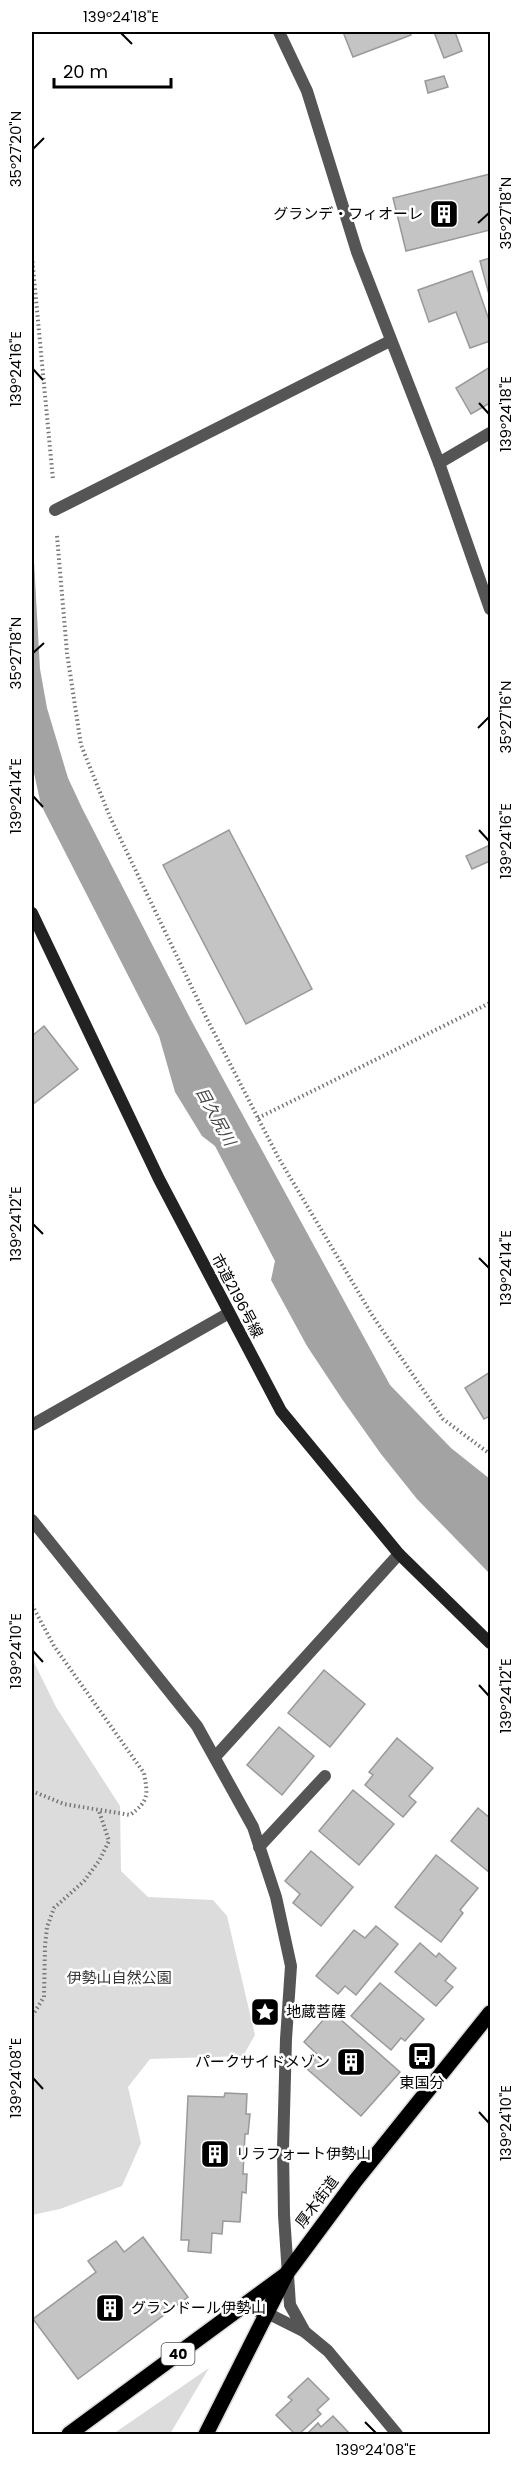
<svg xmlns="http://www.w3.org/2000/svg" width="522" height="2466" viewBox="0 0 522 2466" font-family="Poppins,'Noto Sans JP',sans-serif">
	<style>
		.green { fill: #dcdcdc }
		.water { fill: #a3a3a3 }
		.building { fill: #c4c4c4; stroke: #999; stroke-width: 1.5 }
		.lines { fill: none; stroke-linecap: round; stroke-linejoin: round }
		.primary-casing { stroke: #dbdbdb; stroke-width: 18 }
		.path { stroke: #777; stroke-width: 4; stroke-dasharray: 1.5 3; stroke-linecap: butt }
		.lane { stroke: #555; stroke-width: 12 }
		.street { stroke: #555; stroke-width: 12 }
		.secondary { stroke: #222; stroke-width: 12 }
		.primary { stroke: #000; stroke-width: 15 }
		.ticks { fill: none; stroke: #000; stroke-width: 2 }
		.labels { text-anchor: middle; stroke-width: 5; stroke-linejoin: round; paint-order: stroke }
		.shield { fill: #fff; stroke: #4c4c4c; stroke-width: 1.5 }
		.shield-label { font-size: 14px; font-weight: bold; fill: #000 }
		.poi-label { font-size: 15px; fill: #000; stroke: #fff; text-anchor: start }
		.street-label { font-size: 15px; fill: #000; stroke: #fff }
		.park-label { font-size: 15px; fill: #333; stroke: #fff }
		.water-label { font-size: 16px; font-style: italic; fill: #444; stroke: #fff }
		.neatline { fill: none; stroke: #000; stroke-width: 2 }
		.ticks-label { font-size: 15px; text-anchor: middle; fill: #000 }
	</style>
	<rect width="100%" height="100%" fill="#fff"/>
	<g class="green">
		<polygon points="32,1658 56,1707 120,1806 121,1871 148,1897 213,1900 227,1916 255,2035 243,2056 150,2059 128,2087 141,2143 122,2186 60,2209 32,2215"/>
		<polygon points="209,2368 170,2434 113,2434"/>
	</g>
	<polygon class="water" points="32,525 40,669 47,708 68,778 82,808 191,1020 390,1385 451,1448 490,1479 490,1574 417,1499 381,1454 342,1399 307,1346 271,1280 275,1261 215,1146 202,1136 175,1092 159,1036 41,805 32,764"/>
	<g class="building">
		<polygon points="343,32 410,32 411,35 353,57"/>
		<polygon points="434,32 455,32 462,51 444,58"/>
		<polygon points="444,76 448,87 428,93 425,81"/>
		<polygon points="490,174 490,230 406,251 393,198"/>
		<polygon points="490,258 490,298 480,261"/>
		<polygon points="472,271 490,323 490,341 470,348 456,312 429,322 418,290"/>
		<polygon points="490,367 490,403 471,414 456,388"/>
		<polygon points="229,830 312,989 246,1024 163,865"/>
		<polygon points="490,845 490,861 472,869 466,856"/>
		<polygon points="44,1026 78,1069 32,1105 32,1036"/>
		<polygon points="490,1372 490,1416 484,1419 465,1388"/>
		<polygon points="324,1670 365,1704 330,1747 288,1713"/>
		<polygon points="279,1727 314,1756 282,1795 247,1765"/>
		<polygon points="397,1738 433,1768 409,1796 416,1802 403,1817 365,1785 373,1775 369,1772"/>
		<polygon points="353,1790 394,1824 359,1865 319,1831"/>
		<polygon points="478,1808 490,1818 490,1873 451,1841"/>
		<polygon points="311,1851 353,1887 321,1926 293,1903 300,1894 285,1881"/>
		<polygon points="436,1855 478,1888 460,1910 463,1913 441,1942 395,1907"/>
		<polygon points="376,1926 398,1944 356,1995 345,1986 338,1994 316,1976 354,1930 365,1938"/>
		<polygon points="420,1943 436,1957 439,1953 456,1968 445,1981 453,1987 436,2006 395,1972"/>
		<polygon points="380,1983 424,2019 405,2041 401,2038 391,2050 351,2016"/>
		<polygon points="331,2011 400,2072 361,2116 307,2069 318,2055 304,2042"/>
		<polygon points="225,2093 247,2094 246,2114 250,2114 248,2134 245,2134 243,2174 247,2174 246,2193 242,2192 240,2222 223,2221 222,2234 212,2233 211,2253 188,2251 189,2240 181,2240 188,2096 224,2097"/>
		<polygon points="143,2237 188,2297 78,2379 33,2319 96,2272 88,2261 116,2241 124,2252"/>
		<polygon points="308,2378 329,2399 317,2410 321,2414 299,2434 295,2434 276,2415 292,2400 288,2397"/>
		<polygon points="333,2416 350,2434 307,2434 318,2423 321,2427"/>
	</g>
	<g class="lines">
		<g class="primary-casing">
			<g id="primary">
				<polyline points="69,2434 285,2275"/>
				<polyline points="206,2434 287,2273 356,2180 490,2013"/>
			</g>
		</g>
		<g class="path">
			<polyline points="32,257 53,480"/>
			<polyline points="57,536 67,653 81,745 110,817 207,1019 278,1157 372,1315 443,1419 490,1454"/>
			<polyline points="258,1118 490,1003"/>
			<path d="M32,1605L54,1646L144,1773C148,1795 149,1801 130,1815L64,1804L32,1791"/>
			<polyline points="32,2016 44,1997 45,1946 47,1927 54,1908 84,1881 99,1861 109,1841 99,1811"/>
		</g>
		<polyline class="lane" points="259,1847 325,1776"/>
		<g class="street">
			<polyline points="279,32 307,91 357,252 439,463 490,609"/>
			<polyline points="439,463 490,433"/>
			<polyline points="55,510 390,341"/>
			<polyline points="32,1425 229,1313"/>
			<polyline points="32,1520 197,1726 253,1827 276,1897 291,1966 286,2039 283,2149 284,2215 290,2305 305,2332 328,2351 397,2434"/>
			<polyline points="215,1757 399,1554"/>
			<polyline points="241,2307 267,2313 305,2332"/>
		</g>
		<polyline class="secondary" points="32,913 159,1179 281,1411 399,1554 490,1643"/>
		<use href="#primary" class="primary"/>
	</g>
	<path class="ticks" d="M121,33L132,44M33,149L44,138M478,223L489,213M33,369L43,380M479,403L489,414M33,653L44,643M478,728L489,717M33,796L43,807M479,830L489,841M33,1224L43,1234M479,1258L489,1268M33,1651L43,1662M479,1685L489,1696M33,2078L43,2089M479,2112L489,2123M365,2422L376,2433"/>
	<defs>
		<g id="building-square" transform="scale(1.5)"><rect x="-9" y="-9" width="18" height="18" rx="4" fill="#000" stroke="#fff"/><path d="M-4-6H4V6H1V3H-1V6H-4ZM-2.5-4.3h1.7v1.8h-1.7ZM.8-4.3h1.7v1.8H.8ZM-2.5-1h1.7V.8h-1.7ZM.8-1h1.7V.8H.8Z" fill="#fff"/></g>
		<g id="sight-square" transform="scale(1.5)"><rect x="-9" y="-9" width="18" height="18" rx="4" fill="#000" stroke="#fff"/><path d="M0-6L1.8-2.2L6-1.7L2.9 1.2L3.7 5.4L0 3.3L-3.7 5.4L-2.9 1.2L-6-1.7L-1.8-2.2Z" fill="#fff"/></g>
		<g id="bus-square" transform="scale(1.5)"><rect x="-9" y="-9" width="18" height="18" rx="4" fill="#000" stroke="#fff"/><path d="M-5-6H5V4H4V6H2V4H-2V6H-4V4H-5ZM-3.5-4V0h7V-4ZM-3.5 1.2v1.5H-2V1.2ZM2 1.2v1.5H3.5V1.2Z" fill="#fff"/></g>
	</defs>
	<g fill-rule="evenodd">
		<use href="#building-square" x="444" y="214"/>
		<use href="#sight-square" x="265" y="2012"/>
		<use href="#bus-square" x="422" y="2056"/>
		<use href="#building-square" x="351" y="2062"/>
		<use href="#building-square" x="215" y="2154"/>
		<use href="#building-square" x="110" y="2308"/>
	</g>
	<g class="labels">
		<rect class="shield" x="161.5" y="2343" width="33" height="22" rx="4.5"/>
		<g class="shield-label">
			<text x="178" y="2359">40</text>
		</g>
		<g class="poi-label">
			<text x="423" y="219" text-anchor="end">グランデ・フィオーレ</text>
			<text x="286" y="2017">地蔵菩薩</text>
			<text x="330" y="2067" text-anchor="end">パークサイドメゾン</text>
			<text x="422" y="2088" text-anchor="middle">東国分</text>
			<text x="236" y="2159">リラフォート伊勢山</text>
			<text x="131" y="2313">グランドール伊勢山</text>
		</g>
		<g class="street-label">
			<text transform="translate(237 1296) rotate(62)" y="5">市道2196号線</text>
			<text transform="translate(317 2202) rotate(-53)" y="5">厚木街道</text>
		</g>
		<g class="park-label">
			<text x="119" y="1983">伊勢山自然公園</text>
		</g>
		<g class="water-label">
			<text transform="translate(216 1116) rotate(61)" y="6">目久尻川</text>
		</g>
	</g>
	<rect width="522" height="2466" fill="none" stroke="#ffffff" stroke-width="66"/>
	<path d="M54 78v9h117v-9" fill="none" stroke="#000000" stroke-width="3"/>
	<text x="63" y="78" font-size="18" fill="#000000" stroke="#ffffff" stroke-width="4.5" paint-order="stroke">20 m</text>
	<rect x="33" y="33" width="456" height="2400" class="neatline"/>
	<g class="ticks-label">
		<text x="121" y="22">139°24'18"E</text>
		<text transform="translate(16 149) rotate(-90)" y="5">35°27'20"N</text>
		<text transform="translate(506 213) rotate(-90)" y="5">35°27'18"N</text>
		<text transform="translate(16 369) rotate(-90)" y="5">139°24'16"E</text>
		<text transform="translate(506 414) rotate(-90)" y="5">139°24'18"E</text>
		<text transform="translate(16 653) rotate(-90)" y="5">35°27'18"N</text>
		<text transform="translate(506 717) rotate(-90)" y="5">35°27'16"N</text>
		<text transform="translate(16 796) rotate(-90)" y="5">139°24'14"E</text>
		<text transform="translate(506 841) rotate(-90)" y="5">139°24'16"E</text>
		<text transform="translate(16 1224) rotate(-90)" y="5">139°24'12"E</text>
		<text transform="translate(506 1268) rotate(-90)" y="5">139°24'14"E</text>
		<text transform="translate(16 1651) rotate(-90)" y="5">139°24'10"E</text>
		<text transform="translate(506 1696) rotate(-90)" y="5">139°24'12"E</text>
		<text transform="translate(16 2078) rotate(-90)" y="5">139°24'08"E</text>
		<text transform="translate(506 2123) rotate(-90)" y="5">139°24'10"E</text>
		<text x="376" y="2455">139°24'08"E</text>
	</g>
</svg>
